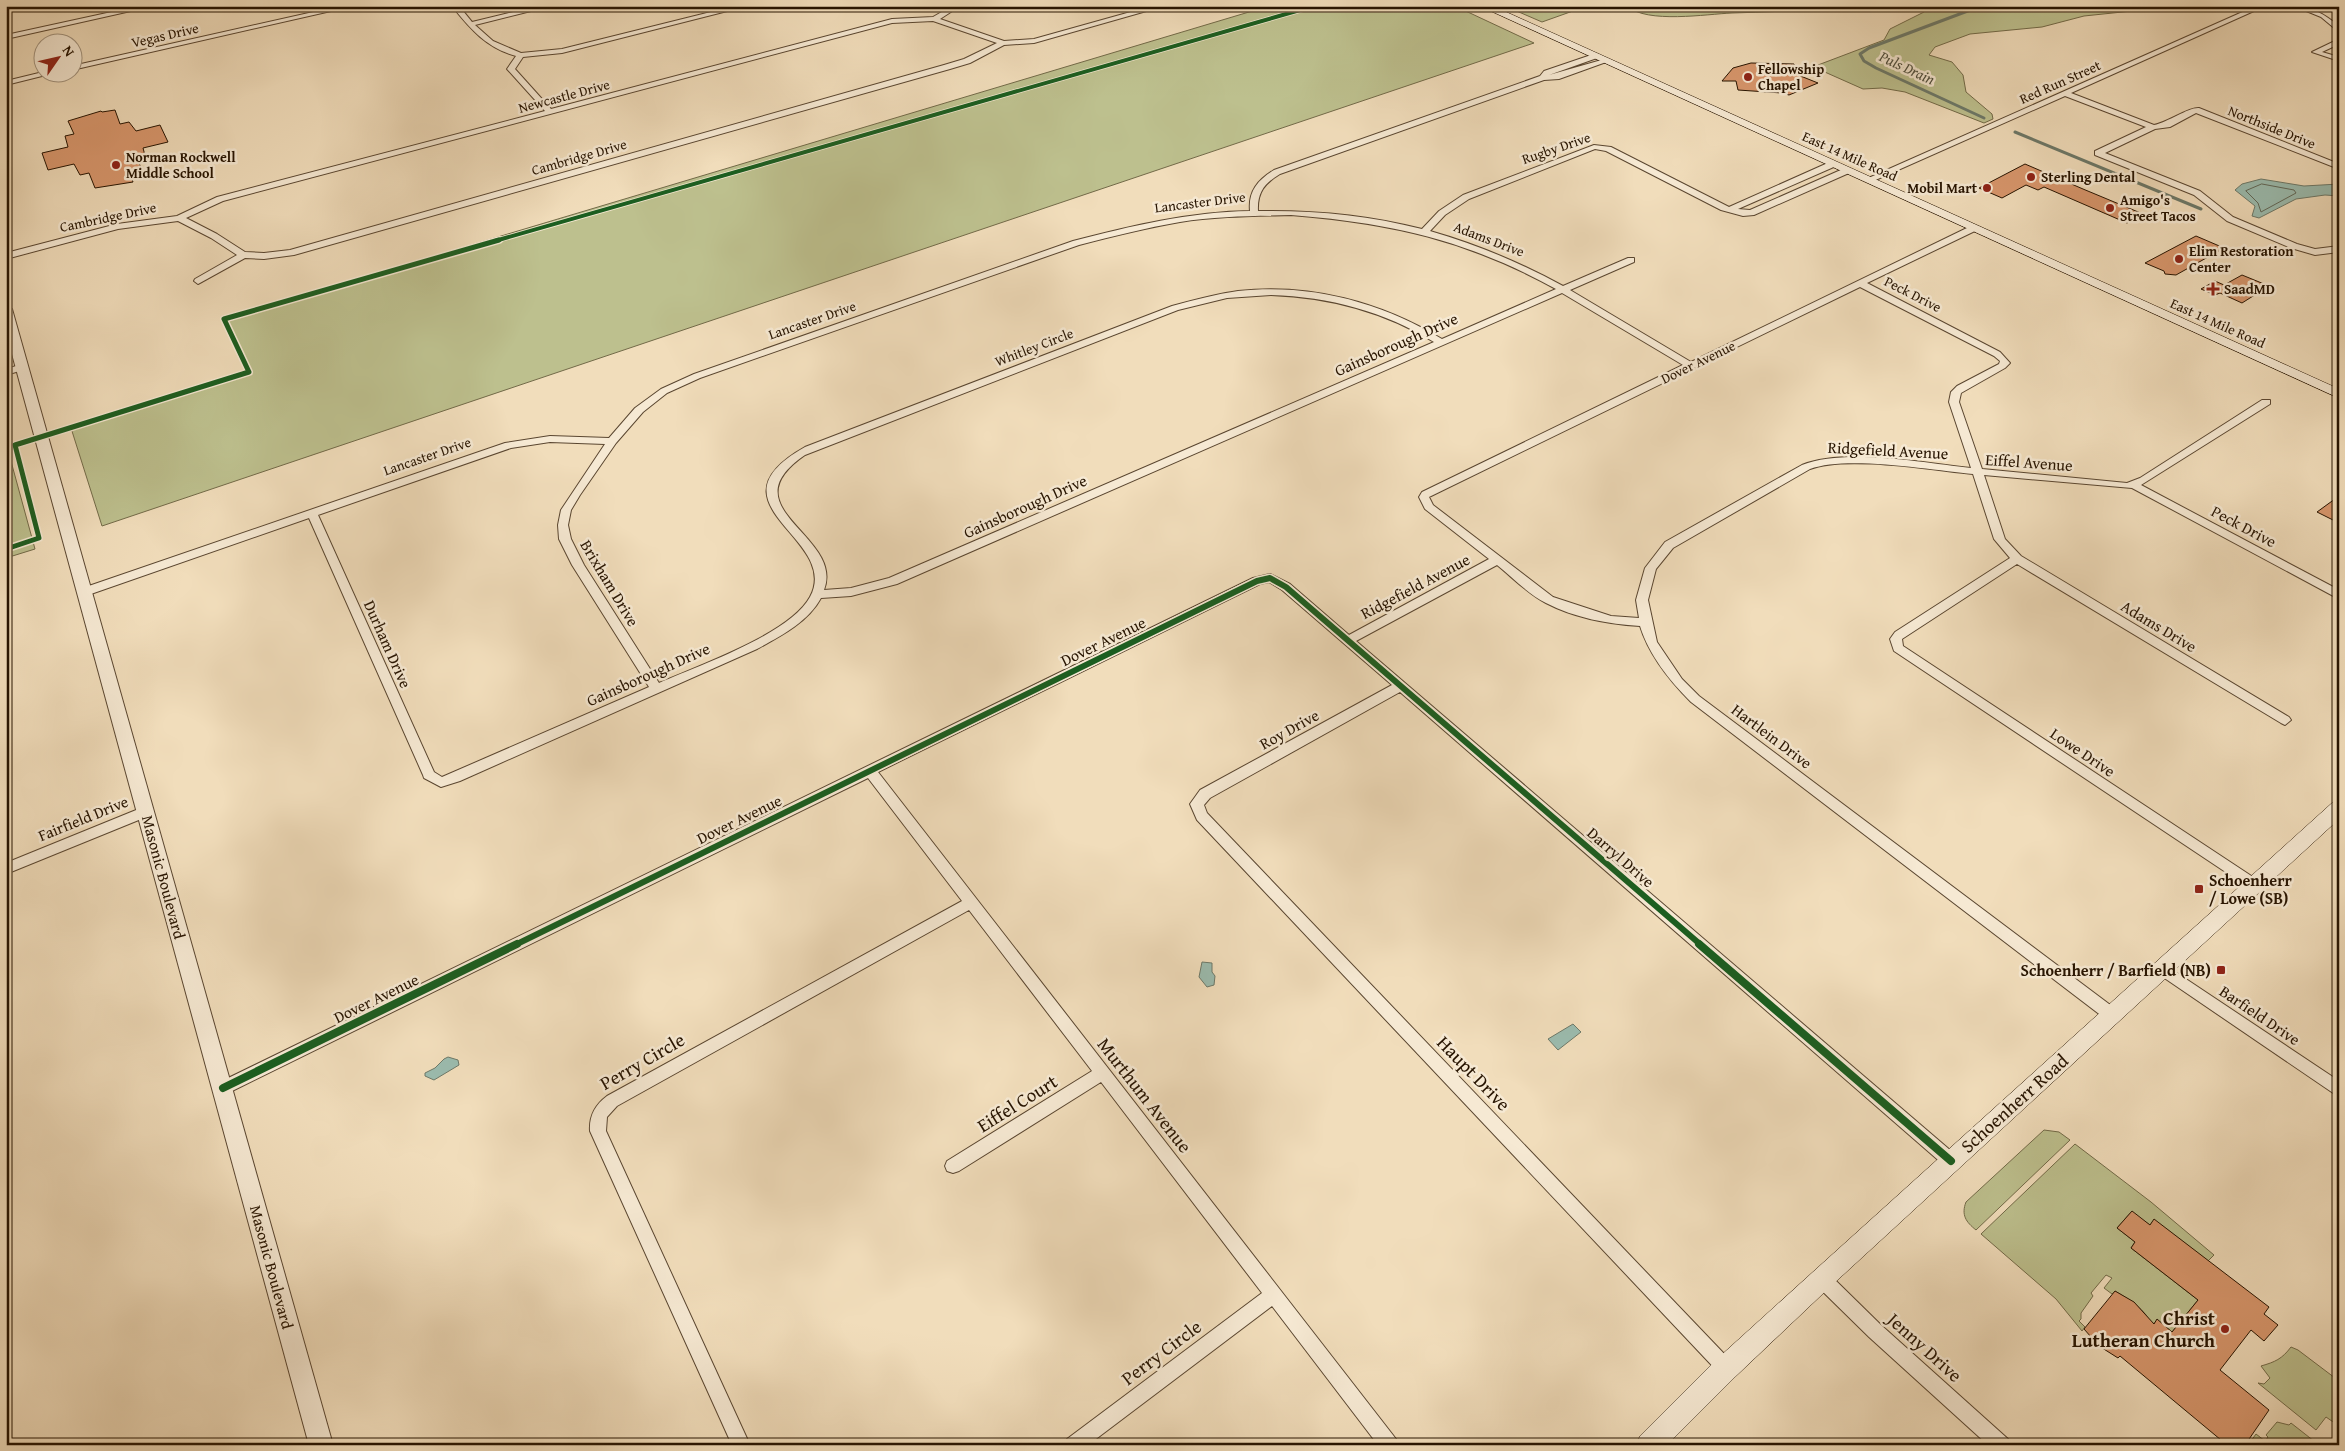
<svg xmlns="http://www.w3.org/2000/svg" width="2345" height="1451" viewBox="0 0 2345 1451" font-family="'Gentium Book Plus',serif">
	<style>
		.green { fill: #bdc08e; stroke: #726a48 }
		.water { fill: #9bbcaf; stroke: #6d7969 }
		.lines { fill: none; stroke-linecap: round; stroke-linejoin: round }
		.shore { stroke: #616858; stroke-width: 1 }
		.stream { stroke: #6d7969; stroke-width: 3 }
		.building { fill: #d8976d; stroke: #271401 }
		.minor-casing { stroke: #5a4630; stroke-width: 2 }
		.tertiary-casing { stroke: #5a4630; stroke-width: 2 }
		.secondary-casing { stroke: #271401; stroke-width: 1 }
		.minor { fill: #f6e9d3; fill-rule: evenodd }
		.tertiary { fill: #f6e9d3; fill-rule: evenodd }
		.secondary { fill: #f6e9d3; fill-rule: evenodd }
		.cycleway-far3-casing { stroke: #f6e9d3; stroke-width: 5.5 }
		.cycleway-far2-casing { stroke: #f6e9d3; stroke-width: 8 }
		.cycleway-far1-casing { stroke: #f6e9d3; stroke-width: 9 }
		.cycleway-casing { stroke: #f6e9d3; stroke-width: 11 }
		.cycleway-far3 { stroke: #1b5e20; stroke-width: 4 }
		.cycleway-far2 { stroke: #1b5e20; stroke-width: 5 }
		.cycleway-far1 { stroke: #1b5e20; stroke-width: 6 }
		.cycleway { stroke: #1b5e20; stroke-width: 8 }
		.poi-dot { fill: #8f2418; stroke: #f6e9d3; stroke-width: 2 }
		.labels { text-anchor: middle; stroke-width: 5; stroke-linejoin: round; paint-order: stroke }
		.far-street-label { font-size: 14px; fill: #271401; stroke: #f6e9d3 }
		.far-poi-label { font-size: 14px; font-weight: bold; fill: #271401; stroke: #f6e9d3; text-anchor: start }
		.far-water-label { font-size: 15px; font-style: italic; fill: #504f3e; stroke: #f6e9d3 }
		.street-label { font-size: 16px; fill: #271401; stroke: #f6e9d3 }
		.poi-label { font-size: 16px; font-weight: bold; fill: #271401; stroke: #f6e9d3; text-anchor: start }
		.near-street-label { font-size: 19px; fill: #271401; stroke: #f6e9d3 }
		.near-poi-label { font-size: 19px; font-weight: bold; fill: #271401; stroke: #f6e9d3; text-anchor: end }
	</style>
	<rect width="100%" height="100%" fill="#f1ddbb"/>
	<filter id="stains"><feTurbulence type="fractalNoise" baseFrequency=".004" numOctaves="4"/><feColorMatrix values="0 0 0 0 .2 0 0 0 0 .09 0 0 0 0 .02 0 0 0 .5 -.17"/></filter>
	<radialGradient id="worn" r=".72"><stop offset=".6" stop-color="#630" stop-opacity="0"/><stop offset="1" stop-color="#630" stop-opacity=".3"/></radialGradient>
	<g class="green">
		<polygon points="1269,6 1455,6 1534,43 102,526 71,428 248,372 224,319"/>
		<polygon points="1505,6 1587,6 1542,22"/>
		<path d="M1627,6H1831L1825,9C1794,11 1763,12 1732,13C1707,14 1647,24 1627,6Z"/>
		<polygon points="1931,6 2159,6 2151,9 2084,16 2042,27 1970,34 1935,47 1929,55 1952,62 1963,75 1966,92 1992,114 1993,119 1984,123 1905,92 1882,88 1863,89 1818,69 1818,65 1884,40 1890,29 1924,12"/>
		<polygon points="6,443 35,549 6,558"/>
		<path d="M2044,1130L2059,1132L2070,1140L1976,1230C1966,1222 1961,1215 1966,1202Z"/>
		<path d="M2075,1144L2151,1202L2214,1255L2208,1261L2154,1220L2150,1225L2131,1212L2117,1228L2135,1242L2131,1248L2198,1300L2172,1332L2157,1320L2152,1326C2146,1309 2130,1300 2115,1291L2112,1294L2104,1288L2112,1278L2106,1275L2091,1293L2093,1296L2081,1313V1319L2079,1321L2085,1327L2082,1331L2056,1299L1981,1234Z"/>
		<path d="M2291,1347L2298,1350L2339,1381V1426L2326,1417L2316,1430L2258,1383L2264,1384L2270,1378L2261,1366C2275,1362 2282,1359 2291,1347Z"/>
		<polygon points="2277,1422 2289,1425 2291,1423 2319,1445 2248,1445 2256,1434 2265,1441 2268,1437 2266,1435"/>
	</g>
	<g class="water">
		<polygon points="2261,179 2304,186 2339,184 2339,196 2325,195 2296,199 2259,218 2252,216 2255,206 2235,190 2242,184"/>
		<polygon points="1202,962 1212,963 1212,972 1215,976 1214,985 1207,987 1199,977"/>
		<polygon points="1573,1024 1581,1032 1558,1050 1548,1039"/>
		<polygon points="448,1057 458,1060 459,1065 434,1080 425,1076 425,1073 435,1068 444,1059"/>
	</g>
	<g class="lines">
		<polygon class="shore" points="2262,184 2294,190 2296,193 2261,212 2258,203 2246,191"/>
		<g class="stream">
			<polyline points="1981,6 1869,48 1860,54 1864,61 1876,68 1984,118"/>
			<polyline points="2015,132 2201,209"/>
		</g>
	</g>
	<g class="building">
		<polygon points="1751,63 1794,64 1798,75 1818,83 1789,95 1782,93 1738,90 1736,81 1722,81 1733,68"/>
		<polygon points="115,110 120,124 129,122 136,131 160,125 168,142 143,148 146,159 138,161 145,176 132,179 133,182 95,188 89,173 80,175 74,164 48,170 42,153 68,147 65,136 74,134 68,121 101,111 102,112"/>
		<polygon points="2025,164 2083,189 2143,214 2127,223 2044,187 2038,190 2026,185 2002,198 1979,188"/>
		<polygon points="2196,236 2224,248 2176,275 2165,274 2164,271 2145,263"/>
		<polygon points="2242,275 2269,286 2242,303 2220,293 2215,295 2201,289 2215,281 2224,285"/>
		<polygon points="2339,496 2339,523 2317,512"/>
		<polygon points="2132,1211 2150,1225 2154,1219 2269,1307 2264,1314 2278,1325 2264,1341 2251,1330 2220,1370 2269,1410 2245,1445 2227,1445 2120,1356 2118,1358 2099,1346 2084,1329 2115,1291 2134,1302 2154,1324 2157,1319 2172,1332 2198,1300 2131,1248 2135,1242 2117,1228"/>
	</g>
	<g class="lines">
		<g class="minor-casing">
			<g id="minor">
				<polygon points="139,6 153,6 6,39 6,35"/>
				<polygon points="340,6 353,6 72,70 72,66"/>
				<path d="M452,6H459L472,22L538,6H551L475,25L493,41L521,53L562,49L735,6H747L562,53L523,57L515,69L551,109L892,19L933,17L952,6H960L940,19L1004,41L1034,39L1152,6H1164L1034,43L1004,45L970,63L950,69L294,255L264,259L245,258L198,284L194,281L195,279L237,255L211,238L178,221L118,229L6,259V253L117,224L177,216L217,197L545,111L507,69L516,56C487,48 470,29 452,6ZM933,21L997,43L964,59L944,65L290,250L264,253L245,252L217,234L186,218L223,201L892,23Z"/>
				<path d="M2256,6H2265L2071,93L2154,125C2168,122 2189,107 2199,108L2339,164V169L2196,113L2170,127L2155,129L2105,153L2200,191L2233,217L2297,244L2315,249L2339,246V252L2315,255L2291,248L2227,221L2194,195L2095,155V151L2146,127L2065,96L1871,182L1864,180Z"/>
				<path d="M2294,6C2312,6 2325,15 2339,26V32L2321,17Z"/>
				<polygon points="2339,39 2339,44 2322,52 2339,57 2339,61 2312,52"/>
				<path d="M1594,54L1598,56L1597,58L1549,75L1605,59L1609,61L1559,79L1544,80L1280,174C1265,183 1257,192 1258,211C1313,210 1368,215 1422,229L1439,211L1463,195L1594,145L1611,147L1729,207L1830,162H1836V166L1738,209L1750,210L1843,169H1849V173L1754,215L1743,216L1721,210L1606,151L1595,149L1469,199L1445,215L1430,231C1476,244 1521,263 1563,286L1628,258H1634V262L1570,290L1691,362L1971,226H1977V230L1867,283L2000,352L2010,363L2005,368L1961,393L1959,402L1982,469L2127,483L2140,478L2262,400H2270V404L2141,485L2339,590V599L2132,488L1984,475L2005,539L2021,556L2289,717L2291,720L2285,725L2281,723L2017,564L1902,639L1903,646L2259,881L2261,885L2259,889L2254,891L1894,651L1890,639L1895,632L2010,558L1994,539L1973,474C1932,470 1846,455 1810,469L1673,548L1656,569L1648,600L1657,642L1682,679L1699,696L2117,1010L2119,1015L2117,1020L2112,1021L2107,1020L1691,702C1669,680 1649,655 1640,626C1608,624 1575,618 1546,603C1528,594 1512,577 1497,565L1356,641L1957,1156L1959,1161L1957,1166L1951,1168L1945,1166L1400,692L1210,798L1204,805L1207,813L1732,1362L1735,1368L1732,1374L1726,1377L1720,1374L1197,820L1190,804L1200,790L1392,685L1282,590L1269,582L1260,584L878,772L1396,1439L1399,1445H1378L1272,1306L1088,1445H1064L1067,1439L1262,1293L1101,1082L959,1171L953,1173L947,1171L945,1166L947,1161L1092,1071L969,910L617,1106L607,1117L606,1131L750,1445H732L590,1131C589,1116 595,1105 607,1096L962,901L868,778L228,1093L223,1095L218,1093L215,1088L218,1083L1253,578L1270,574L1290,584L1349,635L1489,559L1425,509L1419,497L1422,492L1683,365L1562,293L897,584L851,596L821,598C808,622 781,636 757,649L460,781L441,787L424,778L423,775L309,518L88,595H80L78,592L80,589L505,443L550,436L609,438L635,408L661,389L694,374L1073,241C1131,226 1189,212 1250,211C1248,191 1258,180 1274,170L1540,76L1544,71ZM1291,215C1391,223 1467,240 1556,289L1442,339C1381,302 1310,283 1238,291C1216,294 1194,300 1172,306L805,447C702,505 842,538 810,597C790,634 698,666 659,683L584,565L571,539L568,525L571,510L580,495L616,443L643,412L667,393L700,378L1079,245C1113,236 1146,228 1180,222C1217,216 1254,216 1291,215ZM1860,287L1994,356L2000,361L1999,364L1957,386L1951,392L1949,402L1971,468C1923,463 1846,448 1802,465L1665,542L1645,568L1636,600L1639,618L1611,616L1553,597L1433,505L1429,497ZM1271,295C1330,297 1383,311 1434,342L889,578L851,588L824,590C845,535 726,509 805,455L1178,310L1227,298ZM550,442L605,444L561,510L558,525L559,539L572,565L649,687L442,777L434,772L318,515L511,448Z"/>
				<polygon points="43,72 58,72 6,85 6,81"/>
				<polygon points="23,364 26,365 26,369 6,375 6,369"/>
				<polygon points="146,806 151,807 153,811 151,815 6,874 6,863"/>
				<polygon points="2162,963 2339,1081 2339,1097 2157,973 2155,969 2157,965"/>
				<polygon points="1822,1271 1828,1273 1881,1325 2008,1439 2011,1445 1988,1445 1869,1337 1816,1285 1814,1279 1816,1273"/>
			</g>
		</g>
		<g class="tertiary-casing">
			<polygon id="tertiary" points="6,305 12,309 333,1445 309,1445 6,332"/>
		</g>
		<g class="secondary-casing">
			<g id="secondary">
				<polygon points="1480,6 1493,6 2339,389 2339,398"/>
				<polygon points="2339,801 2339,819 1830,1287 1735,1377 1667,1445 1636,1445 1640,1436 1717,1359 1814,1271 2332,803"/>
			</g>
		</g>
		<use href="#minor" class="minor"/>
		<use href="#tertiary" class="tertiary"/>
		<use href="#secondary" class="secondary"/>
		<g class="cycleway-far3-casing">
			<polyline id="cycleway-far3" points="495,241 1314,6"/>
		</g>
		<g class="cycleway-far2-casing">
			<polyline id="cycleway-far2" points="6,549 39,538 15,445 249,372 224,319 499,240"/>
		</g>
		<g class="cycleway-far1-casing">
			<g id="cycleway-far1">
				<polyline points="6,549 8,548"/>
				<polyline points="515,945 1257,581 1270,578 1286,587 1701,945"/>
			</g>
		</g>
		<g class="cycleway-casing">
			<g id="cycleway">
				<polyline points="1699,944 1951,1161"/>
				<polyline points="223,1088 517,944"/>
			</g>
		</g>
		<use href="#cycleway-far3" class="cycleway-far3"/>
		<use href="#cycleway-far2" class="cycleway-far2"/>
		<use href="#cycleway-far1" class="cycleway-far1"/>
		<use href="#cycleway" class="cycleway"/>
	</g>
	<g class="poi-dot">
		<circle cx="1748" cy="77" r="5"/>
		<circle cx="116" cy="165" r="5"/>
		<circle cx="2031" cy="177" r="5"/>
		<circle cx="1987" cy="188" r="5"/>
		<circle cx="2110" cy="208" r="5"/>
		<circle cx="2179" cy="259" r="5"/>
		<path d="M2210.5 281.5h5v5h5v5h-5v5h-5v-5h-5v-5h5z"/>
		<rect x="2194" y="884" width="10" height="10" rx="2.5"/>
		<rect x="2216" y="965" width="10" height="10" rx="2.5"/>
		<circle cx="2225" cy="1329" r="5"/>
	</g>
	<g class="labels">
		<g class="far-street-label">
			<text transform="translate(165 35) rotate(-13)" y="5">Vegas Drive</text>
			<text transform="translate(2060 82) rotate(-24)" y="5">Red Run Street</text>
			<text transform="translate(564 96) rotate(-15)" y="5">Newcastle Drive</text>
			<text transform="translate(2272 127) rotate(22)" y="5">Northside Drive</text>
			<text transform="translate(1556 148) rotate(-19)" y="5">Rugby Drive</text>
			<text transform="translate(1850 156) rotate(24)" y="5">East 14 Mile Road</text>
			<text transform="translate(579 157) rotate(-16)" y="5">Cambridge Drive</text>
			<text transform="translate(1200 202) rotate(-7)" y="5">Lancaster Drive</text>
			<text transform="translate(108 217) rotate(-12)" y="5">Cambridge Drive</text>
			<text transform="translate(1489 239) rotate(21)" y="5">Adams Drive</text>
			<text transform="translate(1913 294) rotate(27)" y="5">Peck Drive</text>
			<text transform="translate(812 320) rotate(-19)" y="5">Lancaster Drive</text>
			<text transform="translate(2218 323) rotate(24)" y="5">East 14 Mile Road</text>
			<text transform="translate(1034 347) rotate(-21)" y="5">Whitley Circle</text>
			<text transform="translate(1698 362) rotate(-26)" y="5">Dover Avenue</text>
			<text transform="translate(427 456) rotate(-19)" y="5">Lancaster Drive</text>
		</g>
		<g class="far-poi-label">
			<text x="1758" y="74">Fellowship<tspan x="1758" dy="16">Chapel</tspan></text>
			<text x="126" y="162">Norman Rockwell<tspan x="126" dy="16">Middle School</tspan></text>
			<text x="2041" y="182">Sterling Dental</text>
			<text x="1977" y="193" text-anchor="end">Mobil Mart</text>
			<text x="2120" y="205">Amigo's<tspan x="2120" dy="16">Street Tacos</tspan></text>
			<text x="2189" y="256">Elim Restoration<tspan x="2189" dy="16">Center</tspan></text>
			<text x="2224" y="294">SaadMD</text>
		</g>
		<g class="far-water-label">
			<text transform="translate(1907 68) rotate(25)" y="5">Puls Drain</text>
		</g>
		<g class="street-label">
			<text transform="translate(1396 344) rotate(-24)" y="6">Gainsborough Drive</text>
			<text transform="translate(1888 450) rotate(3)" y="6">Ridgefield Avenue</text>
			<text transform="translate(2029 462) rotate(4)" y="6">Eiffel Avenue</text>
			<text transform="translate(1025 506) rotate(-24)" y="6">Gainsborough Drive</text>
			<text transform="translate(2244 526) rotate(28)" y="6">Peck Drive</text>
			<text transform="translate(610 583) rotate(59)" y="6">Brixham Drive</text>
			<text transform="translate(1415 586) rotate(-28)" y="6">Ridgefield Avenue</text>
			<text transform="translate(2159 626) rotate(31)" y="6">Adams Drive</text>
			<text transform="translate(1103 641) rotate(-26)" y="6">Dover Avenue</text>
			<text transform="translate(388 644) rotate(66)" y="6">Durham Drive</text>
			<text transform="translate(648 674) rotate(-24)" y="6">Gainsborough Drive</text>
			<text transform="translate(1289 729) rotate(-29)" y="6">Roy Drive</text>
			<text transform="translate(1772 736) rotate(37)" y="6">Hartlein Drive</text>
			<text transform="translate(2083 752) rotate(34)" y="6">Lowe Drive</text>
			<text transform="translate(83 818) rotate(-22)" y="6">Fairfield Drive</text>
			<text transform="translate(739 819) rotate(-26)" y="6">Dover Avenue</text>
			<text transform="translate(1621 857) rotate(41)" y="6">Darryl Drive</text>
			<text transform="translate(164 877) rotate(75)" y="6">Masonic Boulevard</text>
			<text transform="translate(376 998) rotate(-26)" y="6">Dover Avenue</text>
			<text transform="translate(2260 1015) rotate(34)" y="6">Barfield Drive</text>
			<text transform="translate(272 1267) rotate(75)" y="6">Masonic Boulevard</text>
		</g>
		<g class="poi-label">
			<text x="2209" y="886">Schoenherr<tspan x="2209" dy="18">/ Lowe (SB)</tspan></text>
			<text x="2211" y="976" text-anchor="end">Schoenherr / Barfield (NB)</text>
		</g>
		<g class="near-street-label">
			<text transform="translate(642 1061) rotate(-30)" y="7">Perry Circle</text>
			<text transform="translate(1474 1073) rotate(46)" y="7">Haupt Drive</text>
			<text transform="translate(1145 1095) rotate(52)" y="7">Murthum Avenue</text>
			<text transform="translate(1017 1103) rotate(-32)" y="7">Eiffel Court</text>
			<text transform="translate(2014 1103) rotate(-42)" y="7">Schoenherr Road</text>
			<text transform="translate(1925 1347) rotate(42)" y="7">Jenny Drive</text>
			<text transform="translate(1161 1352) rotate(-37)" y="7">Perry Circle</text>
		</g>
		<g class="near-poi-label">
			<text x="2215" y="1325">Christ<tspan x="2215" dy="22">Lutheran Church</tspan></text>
		</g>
	</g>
	<rect width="2345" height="1451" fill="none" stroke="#f1ddbb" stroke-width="25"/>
	<rect x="8" y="8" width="2330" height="1436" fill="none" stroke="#271401" stroke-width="2.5"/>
	<rect x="12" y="12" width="2320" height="1426" fill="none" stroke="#271401"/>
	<g transform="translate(58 58) rotate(56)"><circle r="24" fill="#f6e9d3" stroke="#a3947f"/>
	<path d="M0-4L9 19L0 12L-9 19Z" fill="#8f2418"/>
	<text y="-8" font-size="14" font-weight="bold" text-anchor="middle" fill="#271401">N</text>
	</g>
	<rect width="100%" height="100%" filter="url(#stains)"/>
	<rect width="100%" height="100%" fill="url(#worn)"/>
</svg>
